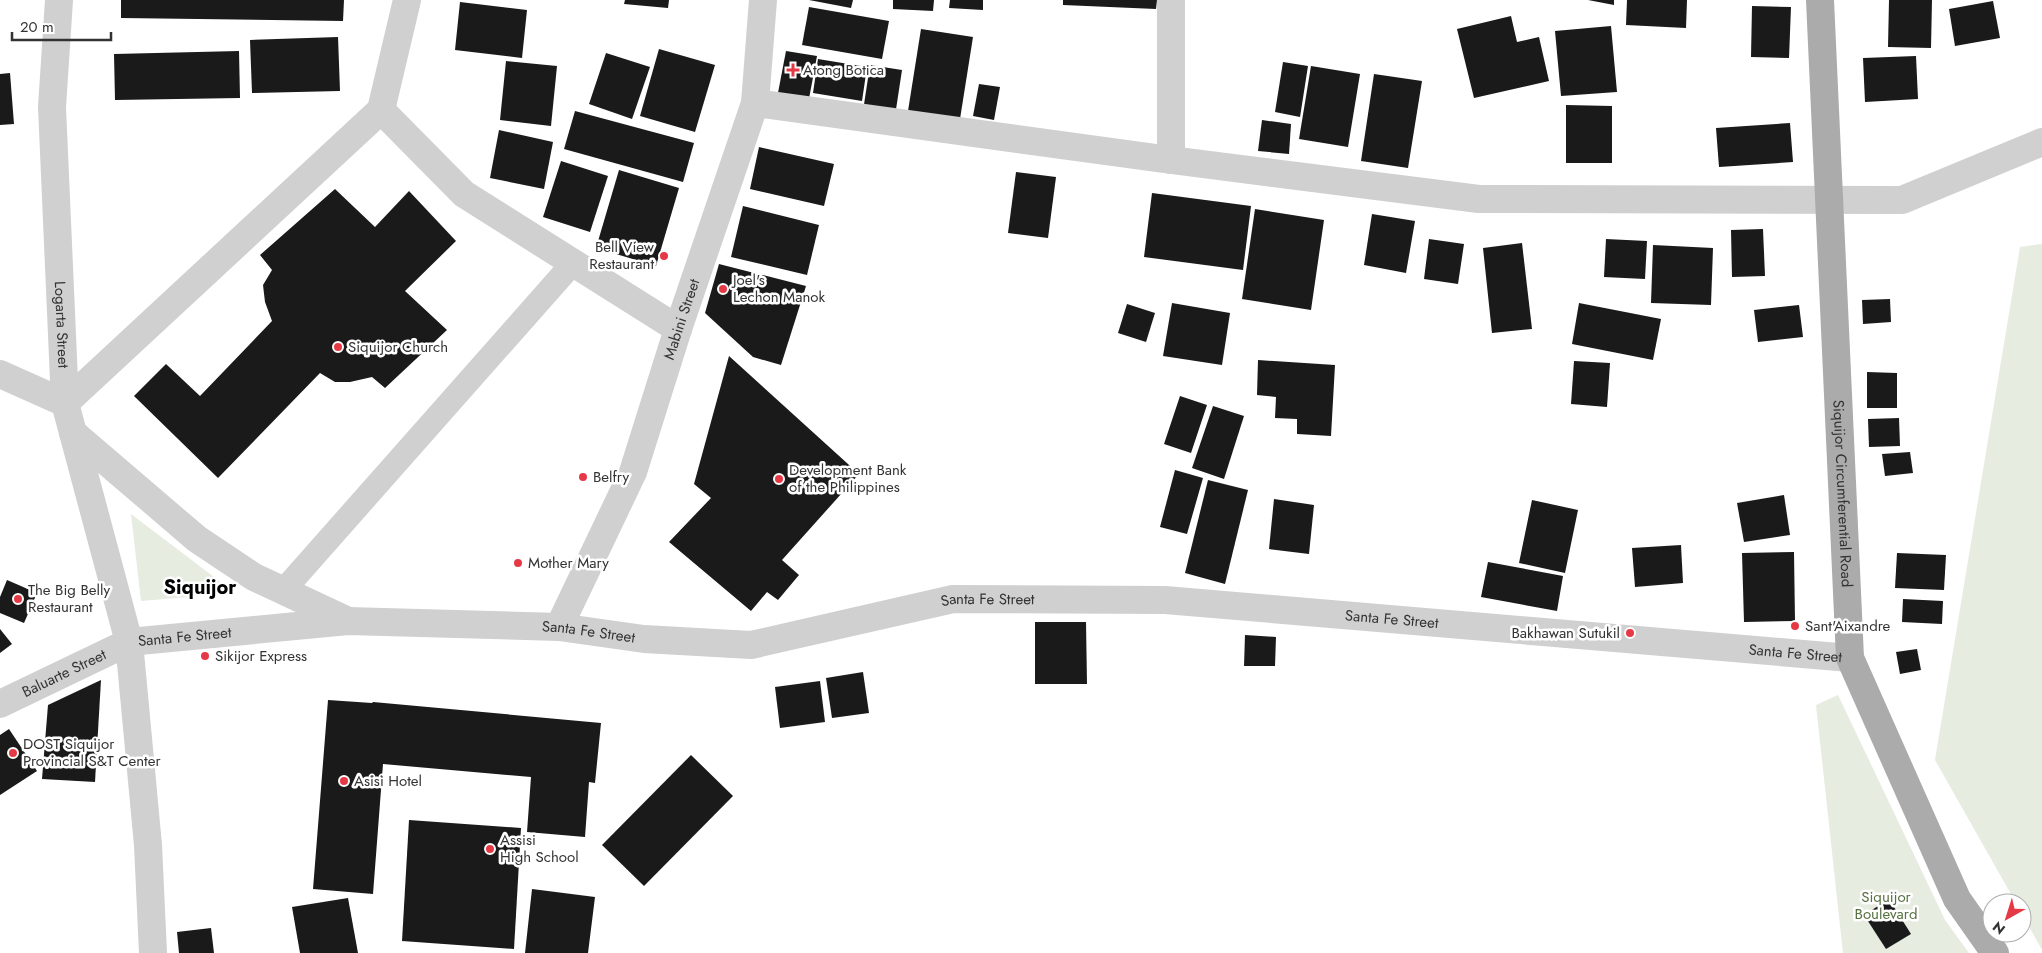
<svg xmlns="http://www.w3.org/2000/svg" width="2042" height="953" viewBox="0 0 2042 953" font-family="Jost,sans-serif">
	<style>
		.green { fill: #e6ecdf }
		.building { fill: #1a1a1a }
		.lines { fill: none; stroke-linecap: round; stroke-linejoin: round }
		.pedestrian { stroke: #d0d0d0; stroke-width: 24 }
		.minor { stroke: #d0d0d0; stroke-width: 28 }
		.tertiary { stroke: #d0d0d0; stroke-width: 28 }
		.primary { stroke: #ababab; stroke-width: 28 }
		.poi-dot { fill: #e63946; stroke: #fff; stroke-width: 2 }
		.labels { text-anchor: middle; stroke-width: 5; stroke-linejoin: round; paint-order: stroke }
		.poi-label { font-size: 15px; fill: #333; stroke: #fff; text-anchor: start }
		.street-label { font-size: 15px; fill: #333; stroke: #fff }
		.park-label { font-size: 15px; fill: #56703f; stroke: #fff }
		.district-label { font-size: 20px; font-weight: bold; fill: #000; stroke: #fff }
	</style>
	<rect width="100%" height="100%" fill="#fff"/>
	<g class="green">
		<polygon points="2042,244 2042,950 2022,914 2022,903 2016,903 1935,760 2020,247"/>
		<polygon points="131,514 235,593 141,601"/>
		<polygon points="1838,695 1945,920 1969,953 1843,953 1816,705"/>
	</g>
	<g class="building">
		<polygon points="121,0 344,0 343,21 121,18"/>
		<polygon points="625,0 669,0 668,8 624,4"/>
		<polygon points="809,0 853,0 851,8"/>
		<polygon points="893,0 934,0 933,11 893,9"/>
		<polygon points="950,0 983,0 983,10 949,8"/>
		<polygon points="1063,0 1157,0 1156,9 1063,5"/>
		<polygon points="1588,0 1614,0 1614,5"/>
		<polygon points="1627,0 1687,0 1686,28 1626,25"/>
		<polygon points="1889,0 1932,0 1931,48 1888,47"/>
		<polygon points="1993,1 2000,38 1955,46 1949,9"/>
		<polygon points="460,2 527,10 522,58 455,50"/>
		<polygon points="1752,6 1791,7 1789,58 1751,57"/>
		<polygon points="809,7 889,21 882,59 802,45"/>
		<polygon points="1511,16 1517,42 1539,37 1549,81 1474,98 1457,29"/>
		<polygon points="1611,26 1617,92 1561,96 1555,31"/>
		<polygon points="921,29 973,37 960,119 908,111"/>
		<polygon points="338,37 340,91 252,93 250,40"/>
		<polygon points="659,49 715,65 695,132 640,116"/>
		<polygon points="239,51 240,98 115,100 114,54"/>
		<polygon points="786,51 817,56 808,104 777,98"/>
		<polygon points="606,53 650,67 632,119 589,104"/>
		<polygon points="1916,56 1918,99 1865,102 1863,58"/>
		<polygon points="818,59 867,67 862,101 813,93"/>
		<polygon points="506,61 557,66 551,126 500,120"/>
		<polygon points="1283,62 1308,66 1300,117 1275,112"/>
		<polygon points="870,65 902,70 895,116 863,111"/>
		<polygon points="1311,66 1360,74 1348,147 1299,139"/>
		<polygon points="10,73 14,124 0,125 0,74"/>
		<polygon points="1374,74 1422,81 1408,168 1361,161"/>
		<polygon points="979,84 1000,87 994,120 973,116"/>
		<polygon points="1566,105 1612,106 1612,163 1566,163"/>
		<polygon points="575,111 694,143 683,182 564,149"/>
		<polygon points="1262,120 1291,124 1289,154 1258,151"/>
		<polygon points="1790,123 1793,162 1719,167 1716,128"/>
		<polygon points="499,130 553,142 544,189 490,178"/>
		<polygon points="759,147 834,164 824,206 750,189"/>
		<polygon points="561,161 608,176 590,232 543,217"/>
		<polygon points="619,170 679,188 656,266 596,248"/>
		<polygon points="1016,172 1056,177 1048,238 1008,233"/>
		<polygon points="335,189 375,227 409,191 456,241 405,291 447,330 385,388 372,377 350,382 335,382 320,373 218,478 134,396 166,364 200,396 272,321 265,302 263,285 272,270 260,255"/>
		<polygon points="1152,193 1251,206 1243,270 1144,257"/>
		<polygon points="743,206 819,225 807,275 731,257"/>
		<polygon points="1255,209 1324,220 1311,310 1242,299"/>
		<polygon points="1372,214 1415,221 1406,273 1364,265"/>
		<polygon points="1763,229 1765,276 1732,277 1731,230"/>
		<polygon points="1429,239 1464,244 1458,284 1424,279"/>
		<polygon points="1606,239 1647,241 1645,279 1604,277"/>
		<polygon points="1522,243 1532,329 1492,333 1483,248"/>
		<polygon points="1653,245 1713,248 1711,305 1651,303"/>
		<polygon points="719,264 806,286 781,365 753,357 705,313"/>
		<polygon points="1890,299 1891,322 1863,324 1862,300"/>
		<polygon points="1172,303 1230,313 1222,365 1163,356"/>
		<polygon points="1579,303 1661,319 1653,360 1572,344"/>
		<polygon points="1127,304 1155,313 1146,342 1118,333"/>
		<polygon points="1799,305 1803,337 1758,342 1754,310"/>
		<polygon points="729,356 859,474 782,560 799,575 778,600 767,592 751,611 669,542 711,498 694,484"/>
		<polygon points="1258,360 1335,365 1331,436 1297,434 1297,419 1275,418 1276,397 1257,395"/>
		<polygon points="1574,361 1610,363 1607,407 1571,404"/>
		<polygon points="1867,372 1897,373 1897,408 1867,408"/>
		<polygon points="1180,396 1207,405 1191,453 1164,444"/>
		<polygon points="1213,406 1244,416 1224,479 1192,468"/>
		<polygon points="1899,418 1900,446 1869,447 1868,419"/>
		<polygon points="1910,452 1913,473 1885,476 1882,454"/>
		<polygon points="1175,470 1203,478 1187,534 1160,527"/>
		<polygon points="1208,480 1248,490 1225,584 1185,573"/>
		<polygon points="1784,495 1790,535 1744,542 1737,503"/>
		<polygon points="1274,499 1314,505 1309,554 1269,549"/>
		<polygon points="1532,500 1578,510 1565,573 1519,563"/>
		<polygon points="1681,545 1683,583 1635,587 1632,548"/>
		<polygon points="1794,552 1795,621 1744,622 1742,553"/>
		<polygon points="1897,553 1946,555 1944,590 1895,588"/>
		<polygon points="1488,562 1563,576 1557,611 1481,597"/>
		<polygon points="7,580 37,593 24,623 0,613 0,597"/>
		<polygon points="1903,599 1943,601 1942,624 1902,622"/>
		<polygon points="1035,622 1086,622 1087,684 1035,684"/>
		<polygon points="0,629 12,644 0,653"/>
		<polygon points="1245,635 1276,637 1275,666 1244,666"/>
		<polygon points="1917,649 1921,670 1900,674 1896,652"/>
		<polygon points="863,672 869,713 832,718 826,678"/>
		<polygon points="101,680 95,782 42,779 48,705"/>
		<polygon points="820,681 825,722 780,728 775,687"/>
		<polygon points="328,700 372,703 373,702 601,723 595,783 589,782 585,837 527,832 531,777 383,764 373,894 313,889"/>
		<polygon points="9,729 37,771 0,795 0,735"/>
		<polygon points="691,755 733,796 644,886 602,845"/>
		<polygon points="409,820 521,828 514,949 402,941"/>
		<polygon points="532,889 595,897 588,953 525,953"/>
		<polygon points="348,898 358,953 300,953 292,907"/>
		<polygon points="1889,899 1911,934 1886,949 1864,915"/>
		<polygon points="211,928 214,953 179,953 177,932"/>
	</g>
	<g class="lines">
		<polyline class="pedestrian" points="283,591 573,263"/>
		<g class="minor">
			<polyline points="1171,0 1171,160"/>
			<polyline points="755,103 1171,160 1479,199 1902,200 2042,142"/>
			<polyline points="381,110 464,194 678,329"/>
			<polyline points="381,110 407,0"/>
			<polyline points="0,374 65,403 381,110"/>
		</g>
		<g class="tertiary">
			<path id="s1" d="M59,0L52,107L65,403L129,642L148,845L153,953"/>
			<polyline points="73,433 197,539 254,577 346,620"/>
			<path id="s2" d="M559,627L633,472L678,329L755,103L763,0"/>
			<path id="s3" d="M0,704L129,642L348,621L559,627L644,639L751,645L953,599L1165,600L1850,658"/>
		</g>
		<path class="primary" id="s4" d="M1820,0L1850,658L1957,899L1995,953"/>
	</g>
	<g class="poi-dot">
		<path d="M790.5 62.5h5v5h5v5h-5v5h-5v-5h-5v-5h5z"/>
		<circle cx="664" cy="256" r="5"/>
		<circle cx="723" cy="289" r="5"/>
		<circle cx="338" cy="347" r="5"/>
		<circle cx="583" cy="477" r="5"/>
		<circle cx="779" cy="479" r="5"/>
		<circle cx="518" cy="563" r="5"/>
		<circle cx="18" cy="599" r="5"/>
		<circle cx="1795" cy="626" r="5"/>
		<circle cx="1630" cy="633" r="5"/>
		<circle cx="205" cy="656" r="5"/>
		<circle cx="13" cy="753" r="5"/>
		<circle cx="344" cy="781" r="5"/>
		<circle cx="490" cy="849" r="5"/>
	</g>
	<g class="labels">
		<g class="poi-label">
			<text x="803" y="75">Atong Botica</text>
			<text x="654" y="252" text-anchor="end">Bell View<tspan x="654" dy="17">Restaurant</tspan></text>
			<text x="733" y="285">Joel's<tspan x="733" dy="17">Lechon Manok</tspan></text>
			<text x="348" y="352">Siquijor Church</text>
			<text x="789" y="475">Development Bank<tspan x="789" dy="17">of the Philippines</tspan></text>
			<text x="593" y="482">Belfry</text>
			<text x="528" y="568">Mother Mary</text>
			<text x="28" y="595">The Big Belly<tspan x="28" dy="17">Restaurant</tspan></text>
			<text x="1805" y="631">Sant'Aixandre</text>
			<text x="1620" y="638" text-anchor="end">Bakhawan Sutukil</text>
			<text x="215" y="661">Sikijor Express</text>
			<text x="23" y="749">DOST Siquijor<tspan x="23" dy="17">Provincial S&amp;T Center</tspan></text>
			<text x="354" y="786">Asisi Hotel</text>
			<text x="500" y="845">Assisi<tspan x="500" dy="17">High School</tspan></text>
		</g>
		<g class="street-label">
			<text dy="5" stroke="none"><textPath href="#s2" startOffset="332">Mabini Street</textPath></text>
			<text dy="5" stroke="none"><textPath href="#s1" startOffset="325">Logarta Street</textPath></text>
			<text dy="5" stroke="none"><textPath href="#s4" startOffset="494">Siquijor Circumferential Road</textPath></text>
			<text dy="5" stroke="none"><textPath href="#s3" startOffset="1009">Santa Fe Street</textPath></text>
			<text dy="5" stroke="none"><textPath href="#s3" startOffset="1414">Santa Fe Street</textPath></text>
			<text dy="5" stroke="none"><textPath href="#s3" startOffset="604">Santa Fe Street</textPath></text>
			<text dy="5" stroke="none"><textPath href="#s3" startOffset="199">Santa Fe Street</textPath></text>
			<text dy="5" stroke="none"><textPath href="#s3" startOffset="1819">Santa Fe Street</textPath></text>
			<text dy="5" stroke="none"><textPath href="#s3" startOffset="71">Baluarte Street</textPath></text>
		</g>
		<g class="park-label">
			<text x="1886" y="902">Siquijor<tspan x="1886" dy="17">Boulevard</tspan></text>
		</g>
		<g class="district-label">
			<text x="200" y="594">Siquijor</text>
		</g>
	</g>
	<g transform="translate(2007 918) rotate(219)"><circle r="24" fill="#ffffff" stroke="#adadad"/>
	<path d="M0-4L9 19L0 12L-9 19Z" fill="#e63946"/>
	<text y="-8" font-size="14" font-weight="bold" text-anchor="middle" fill="#333333">N</text>
	</g>
	<path d="M12 32v8h99v-8" fill="none" stroke="#333333" stroke-width="2.5"/>
	<text x="20" y="32" font-size="15" fill="#333333" stroke="#ffffff" stroke-width="4" paint-order="stroke">20 m</text>
</svg>
